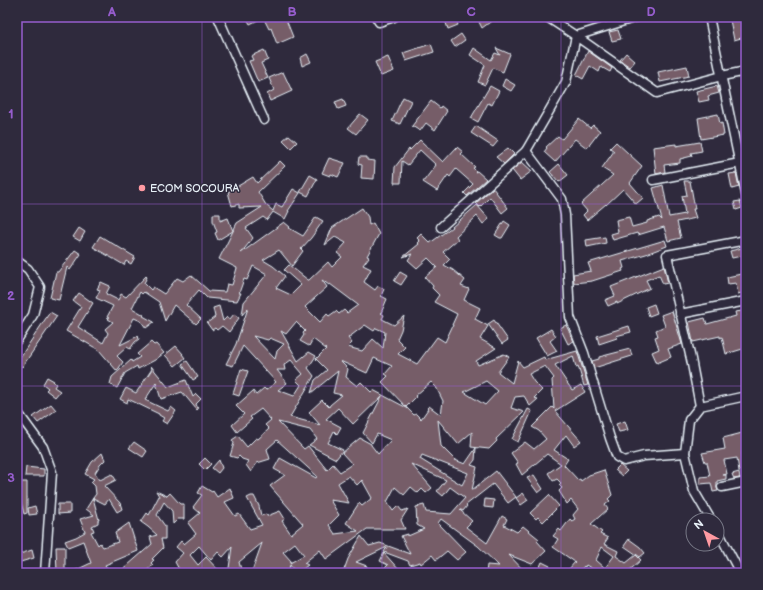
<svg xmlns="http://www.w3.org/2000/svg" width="763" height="590" viewBox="0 0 763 590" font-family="'Balsamiq Sans',sans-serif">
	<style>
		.building { fill: #765d68; stroke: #e8f1f8; fill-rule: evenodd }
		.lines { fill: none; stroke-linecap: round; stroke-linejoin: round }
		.street-casing { stroke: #e8f1f8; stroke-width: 11 }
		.street { stroke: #2f2a3d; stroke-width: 8 }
		.grid { fill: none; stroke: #965dcd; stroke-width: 1; stroke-opacity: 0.55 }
		.poi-dot { fill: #ff9aa2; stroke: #2f2a3d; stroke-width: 1.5 }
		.labels { text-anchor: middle; stroke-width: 3; stroke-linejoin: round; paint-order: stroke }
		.poi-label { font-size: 11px; fill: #e8f1f8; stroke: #2f2a3d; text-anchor: start }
		.neatline { fill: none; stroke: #965dcd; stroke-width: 1.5 }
		.grid-label { font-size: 13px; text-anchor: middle; font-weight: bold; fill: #965dcd }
	</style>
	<rect width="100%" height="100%" fill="#2f2a3d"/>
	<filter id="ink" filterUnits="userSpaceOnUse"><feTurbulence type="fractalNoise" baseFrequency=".025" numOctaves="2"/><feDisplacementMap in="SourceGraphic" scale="8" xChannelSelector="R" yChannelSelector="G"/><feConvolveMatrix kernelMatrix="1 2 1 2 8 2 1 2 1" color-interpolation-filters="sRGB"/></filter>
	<g filter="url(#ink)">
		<g class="building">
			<polygon points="246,17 264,17 250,24"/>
			<polygon points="272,17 285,17 293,37 277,44 271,28 269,29 265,21"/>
			<polygon points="452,17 455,17 458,25 448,29 445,20"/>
			<polygon points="486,17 497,17 482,28 479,22"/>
			<polygon points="746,17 746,29 742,29 745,37 734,40 730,20"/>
			<polygon points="618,30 621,39 612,41 609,32"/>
			<polygon points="461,34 465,40 455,47 451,41"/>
			<polygon points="431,44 434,52 406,61 403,53"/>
			<polygon points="474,48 491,60 495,53 500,55 496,48 510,54 503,72 493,68 485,85 478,82 485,65 470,55"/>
			<polygon points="264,50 268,60 261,63 268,78 258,82 249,61 253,60 251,56"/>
			<polygon points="588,51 612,68 610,72 601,67 599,72 590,66 583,79 576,75"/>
			<polygon points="626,53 635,61 630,67 620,60"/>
			<polygon points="307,54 311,62 302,66 300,58"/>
			<polygon points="388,57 394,71 381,76 375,62"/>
			<polygon points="687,66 689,76 660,82 658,72"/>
			<polygon points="283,72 292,91 270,101 267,94 274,90 269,78"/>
			<polygon points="505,79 515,85 511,91 502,86"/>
			<polygon points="490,86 499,91 492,105 488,103 478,122 471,118"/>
			<polygon points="717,86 719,93 708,96 709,100 699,102 696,91"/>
			<polygon points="403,97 411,101 400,124 392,121"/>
			<polygon points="343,99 346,106 338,109 335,102"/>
			<polygon points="431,101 440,108 441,106 447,111 435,130 426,123 420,131 412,126"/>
			<polygon points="360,114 368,120 356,134 348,128"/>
			<polygon points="718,114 720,124 722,123 724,135 701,139 698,118"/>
			<polygon points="579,119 590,128 593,125 600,131 587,148 575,139 555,162 544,152 547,148 546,147 558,136 562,139"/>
			<polygon points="476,126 498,141 493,147 471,133"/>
			<polygon points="289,135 297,142 291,148 283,140"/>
			<polygon points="420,140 443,162 457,147 463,152 461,154 475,167 473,168 476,171 475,172 477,171 486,179 467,196 464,193 473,184 456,169 450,177 448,175 437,191 423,182 436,165 420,150 408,165 402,161 401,183 394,183 395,167 409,149 410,150"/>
			<polygon points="616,142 642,166 630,183 643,198 636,204 623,189 606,205 606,204 587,220 583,215 587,211 581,204 613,175 602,168 614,151 610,148"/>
			<polygon points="700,142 702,151 691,153 692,156 680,159 680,163 664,165 665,172 656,174 653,147 676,144 676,146"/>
			<polygon points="508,148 514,154 504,164 496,157"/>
			<polygon points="359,157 367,157 367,160 375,161 374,179 361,178 362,165 358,164"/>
			<polygon points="329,158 345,163 338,177 331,174 330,176 322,173"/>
			<path d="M280,161L285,166L258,192L266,205L273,211L276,204L282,207L293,189L300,193L288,211H289L285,219L273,212L267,220L263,217L246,228L253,238L241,253L284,222L290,227L289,228L303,236L316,217L323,221L311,238L301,249L303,251L292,266L279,250L263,260L273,266L285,276L276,288L291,295L301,285L284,270L289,265L308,280H309L328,262L332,267L342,257L337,253L346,243L335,237L325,245L332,228L362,208L368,217L369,225L373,223L379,234L367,256L369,257L363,265L371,269L364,282L375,290L378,286L384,289L381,296L387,299L381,313L384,315L382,319L394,325L404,316L401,330L397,339L405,347L398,354L417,364L437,337L445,342L453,325H452L457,314L434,302L439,295L432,288L433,286L425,277L437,267L428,258L417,268L408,260L412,254L403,257L419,244L418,243L420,241L417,238L421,234L430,243L452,227L477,205L489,219L483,224L477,216L456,236L458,239L443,252L450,259L444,265L453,270L465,280L461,286L469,289L464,300L480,308L475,319L488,326L480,339L496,348L476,361L478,365L504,354L509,357L498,372L512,383L518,361L523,367L544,357L545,360L577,351L588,385L584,386L578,366L576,367L573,356L555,365L572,390L581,385L585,392L555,411L581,441L574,446L566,435L554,450L568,459L564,465L578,480L580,479L581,481L589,475L604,470L612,495L608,499L610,501L605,505L608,509L591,524L602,532L600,534L608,538L604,544L618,551L616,556L626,563L636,555L641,560L631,569L626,573H599L586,565L585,567L584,566L578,573H574L569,569L575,562L553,547L558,539L553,536L559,529L561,531L570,519L572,521L575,519L573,515L578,509L571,500L567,504L559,491L562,488L559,485L561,483L557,479L553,481L548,473L561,464L547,454L522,475L516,464L518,463L511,453L525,442L534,449L546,439L539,431L532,427L552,407L554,409L552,380L554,378L545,366L529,374L534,382L542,390L534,398L538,399L530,406L524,396L515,397L511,408L524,412L496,439L497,441L489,449L471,447L472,432L458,444L438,420L441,446L455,460L465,464L476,448L475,460L471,465L477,467L472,490L496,471L516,497L508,503L493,484L466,505L467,506L463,511L461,510H460L472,521L466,527L487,543L502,516L507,519L504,525L517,532L523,526L539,539L537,541L546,551L532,564L509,555L526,573H486L487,565L499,566L478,546L441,519L438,523L466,552L457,560L447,551L436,560L432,555L421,564L420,562L410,565L408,561L384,552L387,547L356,562L367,566L365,573H351L344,570L348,559L361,536L369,546L380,543L410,554L401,536L408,534V536L424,529L417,525L416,507L424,505L426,512L451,514L465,498L450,487L443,496L437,491L446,480L411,464L432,488L426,493L422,489L418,493L411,487L404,495L395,487L387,502L393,511L398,506L402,511L408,509L401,520L405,529H367L326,559L320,550L304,563L308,565L299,572L298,570L295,572L290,565L288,573H256L252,571L262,543L239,562L242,573H231L229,568L232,547L223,557L218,552L211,560L199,546L190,555L198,565L206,557L221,573H181L175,562L183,553L176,547L181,541L184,544L196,534L188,523L200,513L193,507L202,495L198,493L202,486L212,492L213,491L217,497L230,488L234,498L225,502L235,516L239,514L250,529L262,525L247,498L251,496H254L259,506L261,516L266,514L267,516L280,511L285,519L282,521L291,534L303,524L270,486L285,475L274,469L280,458L316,478L317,476L277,440L267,449L270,459L257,463L251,472L246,465L248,461L242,459L239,456L237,458L230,456L234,443L232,440L238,436L247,447L256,438L258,439L269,429L265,425L271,420L261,409L250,417L252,419L237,432L232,425L244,414L236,406L253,391L256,395L264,388L266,390L276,382L243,346L233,366L226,364L236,344L248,308L242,315L244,302L267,274L253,266L247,280L244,279L239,293H241L237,301L207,298L199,290L186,305L201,319L196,324L174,305L165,321L159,302L144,292L142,294L140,292L132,308L144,315L143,316L154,322L146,328L141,321L134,318L120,345L138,336L139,339L135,342L130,349L127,347L117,356L123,362L117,371L99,350L66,331L81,307L73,301L79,293L93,303L78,327L103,343L108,333L105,329L113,322L108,319L109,318L107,317L113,306L96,298L100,290L97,289L101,282L110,286L106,294L118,300L121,294L126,297L146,276L147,277L144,283L151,290L153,287L164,294L177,278L183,281L191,275L209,291L225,292L227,284L232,285L237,268L219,259L237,223L262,207L239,208V204L232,206L228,192L253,177L257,183ZM322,280L329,285L330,284L358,305L347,313L344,310L339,314L336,311L329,316L327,314L320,322L305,307L327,287ZM296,322L305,331L303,333L304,335L300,341L309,346L313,339L326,349L316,359L327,370L315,380L311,393L338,371L333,393L342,395L330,405L329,407L322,400L309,412L320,425L290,417L314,376L308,368L316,356L309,352L298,361L281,331L286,334ZM365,325L374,331L376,328L385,332L383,348L373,339L362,351L348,347L352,343L348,338ZM253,336L268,340L270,338L284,344L277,351L275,359ZM374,358L392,366L385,374L388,376L382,382L406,407L416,397L415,396L431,382L436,387L443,401L441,415L429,406L427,408L428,409L421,419L416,414L414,415L407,408L373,390L371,392L361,382L357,386L346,377L348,369L340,361L367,373ZM291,360L303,374L296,380L301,385L294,396L278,390L287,383L277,370H285L284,365ZM486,381L498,391L485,405L464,392ZM382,396L363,433L372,443L377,434L391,440L378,454L371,445V444L360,438L342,453L352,464L340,472L333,464L327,470L308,446L304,449L278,422L310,430L317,439L309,445L336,459L343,450L328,443L334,431L337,434L341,427L326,419L338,408L353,424ZM422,455L468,473L462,485L420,459ZM349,476L357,485L362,480L372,498L362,506L359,503L346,523L358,531L335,534L329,525L339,515L330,500L349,503L338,483ZM295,543L304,555L290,563L291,561L283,552ZM602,547L614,556L605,568L596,560Z"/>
			<polygon points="522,162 532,171 520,180 512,170"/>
			<polygon points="559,164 568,175 559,182 550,172"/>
			<polygon points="736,173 739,187 732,189 729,174"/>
			<polygon points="310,175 317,179 308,196 300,192"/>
			<polygon points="684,181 690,181 695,209 693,209 696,218 677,222 681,238 668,241 664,227 638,235 637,233 613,240 611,234 618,232 616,220 629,217 632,227 647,223 647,221 659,217 662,220 653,188 663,185 669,217 685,214 682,196 687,195"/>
			<polygon points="493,188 508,208 502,213 490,197 480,207 476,203"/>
			<polygon points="740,201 742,208 736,210 734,202"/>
			<polygon points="213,214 220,214 220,221 228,218 233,231 218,240 215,233 217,232 213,221"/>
			<polygon points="504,221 510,225 502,238 500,238 495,235"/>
			<polygon points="79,228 85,232 80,241 73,237"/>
			<polygon points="100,236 135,257 131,264 126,261 124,265 93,247"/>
			<polygon points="605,237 606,243 587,247 586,240"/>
			<polygon points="665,240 667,246 646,254 622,261 624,268 622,269 623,271 592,281 574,283 573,274 591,271 588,263"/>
			<polygon points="746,247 746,255 732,258 730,251"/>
			<polygon points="75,250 81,254 70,270 67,267 59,300 50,298 56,272 58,272"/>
			<polygon points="664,266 668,283 663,284 659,275 646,280 650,288 617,304 617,302 608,306 605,300 615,296 611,287"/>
			<polygon points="400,272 407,276 401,285 394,281"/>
			<polygon points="746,273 746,292 738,294 736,283 728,284 727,277"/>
			<polygon points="654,304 657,313 649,316 646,307"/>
			<polygon points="219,306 223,321 227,317 230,319 234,314 239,318 229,332 222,326 217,330 215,328 212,330 207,323 215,317 213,308"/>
			<polygon points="672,311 682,344 668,349 671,357 657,363 652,352 659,349 655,337 658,336 656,330 665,326 661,315"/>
			<polygon points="742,311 746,327 746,348 726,354 722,337 720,338 720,336 693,342 689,322 705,318 707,324 736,316 735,312"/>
			<polygon points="50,312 57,316 22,367 17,362"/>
			<polygon points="494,320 508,340 502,344 488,324"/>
			<polygon points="566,325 574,341 568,344 560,328"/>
			<polygon points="629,326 631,332 616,336 617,338 599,344 597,336"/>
			<polygon points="551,329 556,336 550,341 557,351 547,356 536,338"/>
			<polygon points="151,342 154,345 156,344 164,353 155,360 138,369 137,366 125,373 117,388 110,384 112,377 131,360 132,362 140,357 137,354"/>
			<polygon points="176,346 183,354 182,354 185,358 175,366 165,355"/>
			<polygon points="630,349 632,356 594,368 592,361 599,359 599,357"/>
			<polygon points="187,361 198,377 193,380 182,364"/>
			<polygon points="151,366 168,387 186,380 193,397 196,394 201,399 196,404 198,409 197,410 182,392 161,399 156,383 145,400 168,411 171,407 176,411 167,424 162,421 164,418 159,415 159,414 128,399 127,403 120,399 126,388 136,393 152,369"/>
			<polygon points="241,369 248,371 239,396 233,394"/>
			<polygon points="47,377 54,381 53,382 56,384 54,387 60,391 55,397 46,390 48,388 43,384"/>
			<polygon points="51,404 56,410 38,423 33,417"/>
			<polygon points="528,409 532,411 518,442 512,439"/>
			<polygon points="625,421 628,430 619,432 616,424"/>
			<polygon points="746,432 746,452 742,453 744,470 739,471 737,458 724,460 727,474 723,475 726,475 726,479 717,481 717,488 718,491 713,492 711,483 700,484 700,477 710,476 707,462 705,462 702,453 725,449 723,438"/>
			<polygon points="134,442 147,451 143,457 129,448"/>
			<polygon points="102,453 105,460 100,465 95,473 100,480 112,474 116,480 104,486 120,503 122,509 117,512 109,499 105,504 93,498 96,494 95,486 91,482 94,479 85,474 92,462"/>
			<polygon points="205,458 211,464 205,470 199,464"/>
			<polygon points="219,460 222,468 218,473 212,468"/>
			<polygon points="620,465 627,471 622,476 615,470"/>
			<polygon points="26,467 44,469 44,476 25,476"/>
			<polygon points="739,472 740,478 734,479 732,474"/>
			<polygon points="534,475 543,489 538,493 527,478"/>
			<polygon points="21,482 27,482 27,513 24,514 20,498"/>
			<polygon points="156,491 167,496 170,493 180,504 184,504 184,519 178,519 173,524 172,511 164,502 157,515 165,526 165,539 161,539 163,548 152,559 154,560 151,563 153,565 144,573 119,573 152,544 150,537 157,535 148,527 141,522 147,513 149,515 158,498 159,496"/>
			<polygon points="523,493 528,500 521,505 516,498"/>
			<polygon points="549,495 559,506 543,522 538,517 536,519 530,513"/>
			<polygon points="93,498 99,520 98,520 98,523 92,526 94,531 91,532 98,545 100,543 103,547 118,542 115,533 129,523 138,551 105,565 110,573 70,573 91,563 83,541 68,547 65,541 76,537 85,532 80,519 94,515 86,509"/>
			<polygon points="485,499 494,500 493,508 484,507"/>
			<polygon points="58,504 70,504 70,513 58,514"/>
			<polygon points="35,506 37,514 29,515 28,508"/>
			<polygon points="629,539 640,547 645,553 640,557 624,546"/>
			<polygon points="56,547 65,547 65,573 57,573"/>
			<polygon points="32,550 34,558 17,563 17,555"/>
			<polygon points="384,553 400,571 402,573 386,573 383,570 388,565 380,561"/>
			<polygon points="542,562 550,566 547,572 539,569"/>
		</g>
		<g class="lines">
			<g class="street-casing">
				<g id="street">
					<polyline points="218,17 264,120"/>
					<polyline points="376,17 379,22 394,17"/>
					<polyline points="547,17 576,36 637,17"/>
					<polyline points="709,17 746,194"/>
					<polyline points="526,151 562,199 565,215 570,317 584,353 610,438 617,457 624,461 644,456 685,453"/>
					<polyline points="653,180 740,163"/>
					<polyline points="441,227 526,151 566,82 576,36 657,93 722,76 746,71"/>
					<polyline points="17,261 28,269 40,287 33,315 17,340"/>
					<polyline points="680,314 746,301"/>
					<polyline points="700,406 746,396"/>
					<polyline points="17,414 21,417 43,447 52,472 45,573"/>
					<polyline points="722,487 746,482"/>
					<polyline points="711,520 694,491 685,453 689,420 700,406 691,359 667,255 746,240"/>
					<polyline points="717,529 740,573"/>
				</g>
			</g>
			<use href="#street" class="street"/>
		</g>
	</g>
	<path class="grid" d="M202,17V573M382,17V573M561,17V573M17,204H746M17,386H746"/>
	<circle class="poi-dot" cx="142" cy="188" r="4"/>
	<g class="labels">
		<g class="poi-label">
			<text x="150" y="192">ECOM SOCOURA</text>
		</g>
	</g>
	<rect width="763" height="590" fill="none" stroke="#2f2a3d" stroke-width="44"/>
	<g transform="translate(705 532) rotate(320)"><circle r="19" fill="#2f2a3d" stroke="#797a88"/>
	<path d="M0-3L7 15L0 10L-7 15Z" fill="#ff9aa2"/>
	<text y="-6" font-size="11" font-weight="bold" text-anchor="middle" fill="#e8f1f8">N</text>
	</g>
	<rect x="22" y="22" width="719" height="546" class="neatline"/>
	<g class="grid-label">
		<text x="112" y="16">A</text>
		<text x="292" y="16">B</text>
		<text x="471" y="16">C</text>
		<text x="651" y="16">D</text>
		<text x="11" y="118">1</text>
		<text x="11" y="300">2</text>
		<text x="11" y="482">3</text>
	</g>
</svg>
